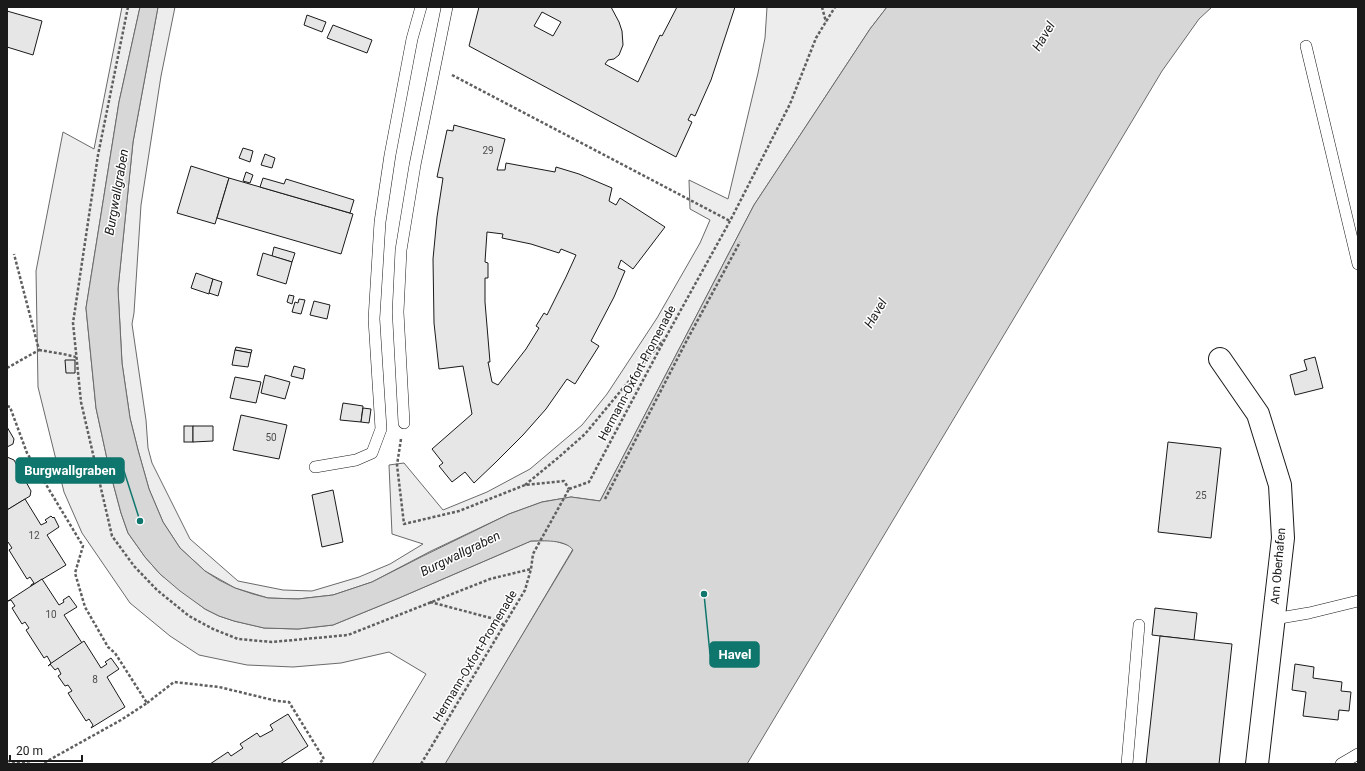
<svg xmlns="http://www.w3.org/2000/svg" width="1365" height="771" viewBox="0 0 1365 771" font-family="Roboto,sans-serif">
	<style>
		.built { fill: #ededed; stroke: #6a6a6a }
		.water { fill: #d7d7d7; stroke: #6a6a6a }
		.building { fill: #e6e6e6; stroke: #1a1a1a; fill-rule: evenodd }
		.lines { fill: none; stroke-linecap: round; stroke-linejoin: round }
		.service-casing { stroke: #1a1a1a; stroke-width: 12 }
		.minor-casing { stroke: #1a1a1a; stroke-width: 24 }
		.path { stroke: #5f5f5f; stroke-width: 2.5; stroke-dasharray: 3 2; stroke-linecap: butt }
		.service { stroke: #fff; stroke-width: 11 }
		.minor { stroke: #fff; stroke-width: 22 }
		.labels { text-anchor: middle; stroke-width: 3; stroke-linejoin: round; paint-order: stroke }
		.number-label { font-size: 10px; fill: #4d4d4d }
		.street-label { font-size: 12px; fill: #1a1a1a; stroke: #fff }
		.water-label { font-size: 13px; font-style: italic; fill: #1a1a1a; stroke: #fff }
		.leader { fill: none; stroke: #0f766e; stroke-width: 1.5 }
		.callout-dot { fill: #0f766e; stroke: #fff; stroke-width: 1.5 }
		.callout { fill: #0f766e; stroke: #0f766e; stroke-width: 1.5 }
		.callout-label { font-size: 13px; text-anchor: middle; font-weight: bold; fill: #fff }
	</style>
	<rect width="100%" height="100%" fill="#fff"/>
	<g class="built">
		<polygon points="122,7 140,7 119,102 86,308 96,408 109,468 121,513 128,533 145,557 160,574 205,609 219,616 234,621 264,628 298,629 333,625 399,598 531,541 552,540 571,546 573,549 446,764 372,764 426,674 389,652 341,663 293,667 247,665 199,655 170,636 130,603 82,533 64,492 38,387 36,271 63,132 94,149"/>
		<polygon points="158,7 175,7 161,76 141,205 134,313 132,324 146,420 148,448 152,463 190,539 238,581 283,590 312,591 359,577 390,564 423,544 392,534 389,465 404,463 443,510 487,492 530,469 582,425 607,394 657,318 700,243 710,220 690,209 689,180 728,199 758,73 765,38 767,7 887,7 870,29 754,205 600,501 571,497 542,502 509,514 431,551 372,582 333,595 298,599 268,598 235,588 205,571 180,548 163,522 149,489 138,450 130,418 122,363 118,289 133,142"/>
	</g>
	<path class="water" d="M140,7H158L133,142L118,289L122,363L130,418L138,450L149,489L163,522L180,548L205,571L219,580L235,588L253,594L268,598L298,599L333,595L372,582L421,557L509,514L542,502L571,497L600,501L754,205L870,29L887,7H1212L1199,19L1162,71L747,764H445L573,550C565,539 543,541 531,541L399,598L333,625L298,629L264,628L234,621L219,616L205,609L180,591L160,574L145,557L128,533L121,513L109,468L96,408L86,308L119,102Z"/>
	<g class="building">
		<path d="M479,7H611L619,22L622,31L623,45L619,55L614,59L608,60L605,64L638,82L660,35L662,36L677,7H735L711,80L695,116L691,114L688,120L692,122L676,157L469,46ZM542,12L561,22L553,36L534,26Z"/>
		<polygon points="7,11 42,21 33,55 7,47"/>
		<polygon points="307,15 326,22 322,32 304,25"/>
		<polygon points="333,25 372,40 367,53 327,38"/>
		<path d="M454,125L505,139L497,170H505L506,163L555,172L556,167L579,174L612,188L609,201L616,205L620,198L665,227L633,269L621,260L618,268L625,271L614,297L591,341L599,346L575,384L567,379L546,409L523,435L495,463L474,483L465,472L452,482L439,466L443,463L432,449L472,414L463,366L439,369L434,323L433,259L437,217L443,178L437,177L447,130L453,131ZM487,232L503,234L502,238L531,244L559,253L561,249L576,255L566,277L547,315L544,313L536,326L539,328L526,349L498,385L492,382L488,362H490L485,302V278H488V263L485,262Z"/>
		<polygon points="243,148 253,151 250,162 239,158"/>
		<polygon points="265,154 275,158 272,168 261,165"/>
		<polygon points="191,166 229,178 215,224 177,213"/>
		<polygon points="246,172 253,175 250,183 243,181"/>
		<polygon points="229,178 353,214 341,254 217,218"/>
		<polygon points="263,178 284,184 286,179 354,200 350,213 260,187"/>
		<polygon points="274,247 295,253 292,262 272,256"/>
		<polygon points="263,253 292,262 286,284 257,275"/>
		<polygon points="196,273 213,279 209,294 191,288"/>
		<polygon points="213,279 222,282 218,296 209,293"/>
		<polygon points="289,295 294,296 292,304 287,302"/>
		<polygon points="299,299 305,300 301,314 292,312 295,302 298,303"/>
		<polygon points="314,301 330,305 327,319 310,315"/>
		<polygon points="236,347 252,350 251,353 235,350"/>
		<polygon points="235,350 251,353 248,367 232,365"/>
		<polygon points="1315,357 1323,388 1295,395 1290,375 1307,370 1304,360"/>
		<polygon points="65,360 75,360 75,373 66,373"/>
		<polygon points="294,366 305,369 303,379 291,376"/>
		<polygon points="265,375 290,382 285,399 261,393"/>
		<polygon points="235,377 261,382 256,403 230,398"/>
		<polygon points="343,403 363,406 361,422 340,420"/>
		<polygon points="363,408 371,409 369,423 361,422"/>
		<polygon points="241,415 287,425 279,459 233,450"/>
		<rect x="184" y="426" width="9" height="16"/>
		<polygon points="193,426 213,426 213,441 193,442"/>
		<polygon points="7,427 14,439 13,444 7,447"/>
		<polygon points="1168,442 1221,448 1211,538 1158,532"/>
		<polygon points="7,457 14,460 31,491 30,496 7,510"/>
		<polygon points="333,490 343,542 322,547 312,495"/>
		<polygon points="25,499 41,525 47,522 45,520 51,516 53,518 54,517 59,527 47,535 66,565 31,586 31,585 34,583 30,577 27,579 9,550 12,548 8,542 7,543 7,510"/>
		<polygon points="42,579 59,605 64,602 63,600 69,596 77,607 64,615 82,643 48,666 51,663 47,656 44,658 26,630 29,628 25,622 22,624 12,608 15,606 11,600 8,601"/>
		<polygon points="1155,608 1197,613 1194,640 1152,635"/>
		<polygon points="1160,636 1232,644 1219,764 1146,764"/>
		<polygon points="84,641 101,668 107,664 105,662 111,658 119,669 107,677 125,707 91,728 93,725 89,719 86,721 68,693 72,691 68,685 65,686 58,676 61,674 58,668 55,670 50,664"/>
		<polygon points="1295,664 1314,667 1313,678 1342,682 1341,691 1351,692 1349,711 1339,710 1338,720 1303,716 1306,692 1292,690"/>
		<polygon points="288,714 308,746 280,764 210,764 228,752 231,756 243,748 240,744 257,733 260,737 273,730 270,725"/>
	</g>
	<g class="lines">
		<g class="service-casing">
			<g id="service">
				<polyline points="1306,46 1358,264"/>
				<polyline points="404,423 398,312 401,250 415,165 447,7"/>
				<polyline points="315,467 356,460 372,453 381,429 374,319 380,222 390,155 412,39 421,7"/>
				<polyline points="1274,619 1309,613 1358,601"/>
				<polyline points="1127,764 1139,625"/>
				<polyline points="1341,764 1358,754"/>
			</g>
		</g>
		<g class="minor-casing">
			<polyline id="minor" points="1220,359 1258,414 1280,485 1283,538 1257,764"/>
		</g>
		<g class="path">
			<polyline points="128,7 98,155 73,323 81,402 112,536 134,566 157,590 189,616 213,629 238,639 272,642 348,635 490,579 531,569"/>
			<polyline points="822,7 826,22"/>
			<polyline points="452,75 730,221"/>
			<polyline points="39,350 63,354 76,357"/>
			<polyline points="7,368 39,350 14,254"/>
			<polyline points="7,406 10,407 27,453 83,546 75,573 85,607 108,647 115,653 147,703 121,720 42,764"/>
			<polyline points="401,439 397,465 404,524 459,511 525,485 564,481 569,489"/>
			<polyline points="525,485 559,457 585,434 663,340"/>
			<polyline points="569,489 589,482 667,335 730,221 790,104 816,38 835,7"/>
			<polyline points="605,499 687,340 740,242"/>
			<polyline points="430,602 491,618 504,625"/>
			<polyline points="147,703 174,682 219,687 277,701 289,702 324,759 318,764"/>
			<polyline points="7,761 32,764"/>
			<polyline points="421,764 525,590 531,569 533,554 569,489"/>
		</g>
		<use href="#service" class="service"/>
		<use href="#minor" class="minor"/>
	</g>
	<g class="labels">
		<g class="number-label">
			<text x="488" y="154">29</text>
			<text x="271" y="441">50</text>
			<text x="1201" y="499">25</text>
			<text x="34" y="539">12</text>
			<text x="51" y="618">10</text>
			<text x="95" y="683">8</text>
		</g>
		<g class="street-label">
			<text transform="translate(637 373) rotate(-62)" y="4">Hermann-Oxfort-Promenade</text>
			<text transform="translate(1278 566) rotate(-85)" y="4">Am Oberhafen</text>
			<text transform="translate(475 656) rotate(-59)" y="4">Hermann-Oxfort-Promenade</text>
		</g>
		<g class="water-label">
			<text transform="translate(1043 36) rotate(-59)" y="5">Havel</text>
			<text transform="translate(116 192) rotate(-80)" y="5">Burgwallgraben</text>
			<text transform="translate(875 313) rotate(-59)" y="5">Havel</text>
			<text transform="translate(460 553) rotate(-26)" y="5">Burgwallgraben</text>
		</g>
	</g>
	<path class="leader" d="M140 521L124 471M704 594L710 654"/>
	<g class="callout-dot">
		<circle cx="140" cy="521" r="4"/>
		<circle cx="704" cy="594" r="4"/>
	</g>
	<g class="callout">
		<rect x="16" y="458" width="108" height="25" rx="4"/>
		<rect x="710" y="642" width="49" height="25" rx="4"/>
	</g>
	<g class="callout-label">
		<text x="70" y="475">Burgwallgraben</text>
		<text x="735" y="659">Havel</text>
	</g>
	<rect width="1365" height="771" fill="none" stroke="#1a1a1a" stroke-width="16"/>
	<path d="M10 755v6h72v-6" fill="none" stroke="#1a1a1a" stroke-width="2"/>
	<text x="16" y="755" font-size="12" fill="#1a1a1a" stroke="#ffffff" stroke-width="3" paint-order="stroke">20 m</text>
</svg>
